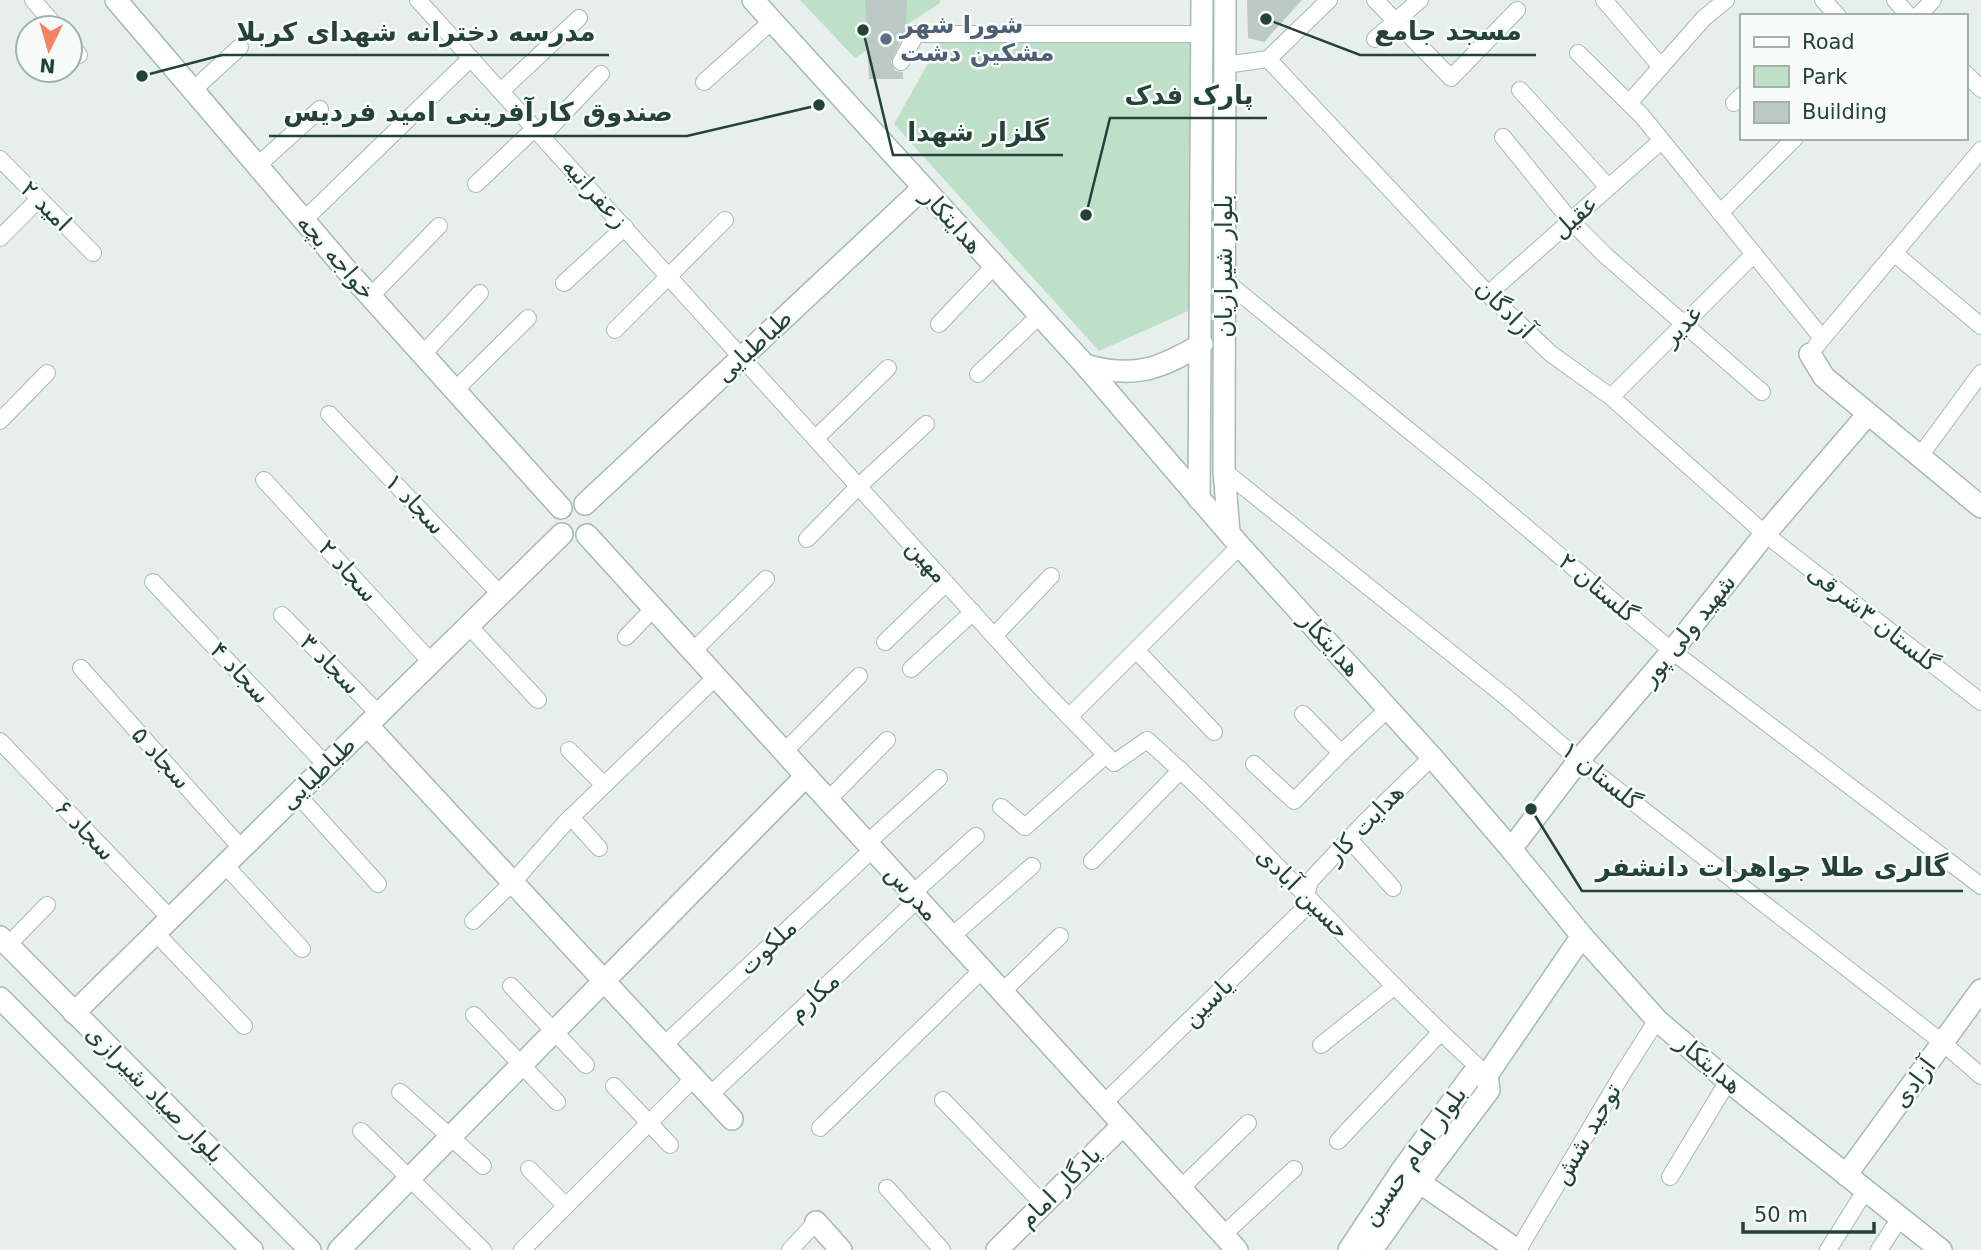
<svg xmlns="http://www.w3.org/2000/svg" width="1981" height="1250" viewBox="0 0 1981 1250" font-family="'DejaVu Sans','Noto Naskh Arabic',sans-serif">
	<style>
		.green { fill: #bfe0c8 }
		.building { fill: #bbcac4 }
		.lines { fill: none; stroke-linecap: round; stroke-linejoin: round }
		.minor-casing { stroke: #a8b8b2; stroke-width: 18 }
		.tertiary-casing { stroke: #a8b8b2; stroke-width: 24 }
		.secondary-casing { stroke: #a4bbb3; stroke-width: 24 }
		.minor { stroke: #fff; stroke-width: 16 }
		.tertiary { stroke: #fff; stroke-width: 21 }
		.secondary { stroke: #fff; stroke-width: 21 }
		.service-dot { fill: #5c6f8a; stroke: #f7fbf9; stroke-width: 2.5 }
		.labels { text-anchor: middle; stroke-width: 5; stroke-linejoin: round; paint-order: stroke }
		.service-label { font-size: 24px; font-weight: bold; fill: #4e5e75; stroke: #f7fbf9; text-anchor: start }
		.street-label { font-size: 24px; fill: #24423a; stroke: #f7fbf9 }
		.leader { fill: none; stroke: #24423a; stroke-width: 2.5 }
		.callout-dot { fill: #24423a; stroke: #f7fbf9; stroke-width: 2.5 }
		.callout-label { font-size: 26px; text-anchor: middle; font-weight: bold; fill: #24423a; stroke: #f7fbf9; stroke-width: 5; stroke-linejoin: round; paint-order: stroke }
	</style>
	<rect width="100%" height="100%" fill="#e6efeb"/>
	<g class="green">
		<polygon points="800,0 940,0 940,3 855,58"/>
		<polygon points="1190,41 1197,307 1099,351 894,124 940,42"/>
	</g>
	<g class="building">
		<polygon points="865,0 907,0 906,31 891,62 895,71 903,72 903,79 869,79"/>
		<polygon points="1247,0 1302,0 1264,42 1248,38"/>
	</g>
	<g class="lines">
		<g class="minor-casing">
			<g id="minor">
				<polyline points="33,0 57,28"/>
				<path d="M418,0L1041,688L1114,763L1147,740C1266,846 1369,968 1487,1075"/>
				<polyline points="1375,0 1451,78 1517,10"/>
				<polyline points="1604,0 1661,67"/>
				<polyline points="1823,0 1838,16"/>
				<polyline points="1895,0 1909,16"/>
				<polyline points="1918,16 1933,0"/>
				<polyline points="1375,39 1420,0"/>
				<polyline points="70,44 79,55"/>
				<polyline points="1578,53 1642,116 1822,338"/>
				<polyline points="1268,59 1488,294 1550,353 1611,397 1765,534 1981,702"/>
				<polyline points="901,62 916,34 1203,34"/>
				<polyline points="1225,65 1268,59 1329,0"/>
				<polyline points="1965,73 1981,89"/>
				<polyline points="704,82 772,21"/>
				<polyline points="193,90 240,47"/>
				<polyline points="1520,90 1608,187"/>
				<polyline points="501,91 579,18"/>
				<polyline points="1629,103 1704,18 1726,0"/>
				<polyline points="1734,103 1741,96"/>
				<polyline points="542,136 601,74"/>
				<polyline points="1503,137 1571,221 1606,256 1762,392"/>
				<polyline points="0,159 93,253"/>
				<polyline points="257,166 320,109"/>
				<polyline points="476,184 535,128"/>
				<polyline points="1720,213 1795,138"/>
				<polyline points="304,220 471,58"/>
				<polyline points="0,238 38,200"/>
				<polyline points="1894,253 1981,326"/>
				<polyline points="1224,280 1482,490 1672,651 1981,886"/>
				<polyline points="564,283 625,227"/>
				<polyline points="1488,294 1661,141"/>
				<polyline points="370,297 439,226"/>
				<polyline points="939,324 994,266"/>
				<polyline points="615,330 725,220"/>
				<polyline points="1816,346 1981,150"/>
				<polyline points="422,355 480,293"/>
				<polyline points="978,374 1039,316"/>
				<polyline points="455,390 528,318"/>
				<polyline points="1611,397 1754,254"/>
				<polyline points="329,414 500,594"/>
				<polyline points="0,421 47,373"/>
				<polyline points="816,438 888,368"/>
				<polyline points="1920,456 1981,373"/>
				<polyline points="1224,471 1507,698 1579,760 1943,1043 1981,1076"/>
				<polyline points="264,480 431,662"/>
				<polyline points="807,539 859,486 926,424"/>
				<polyline points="153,582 326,765"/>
				<polyline points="282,615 379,714"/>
				<polyline points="468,625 538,700"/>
				<polyline points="994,636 1051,576"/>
				<polyline points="626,637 654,608"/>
				<polyline points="885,642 946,583"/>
				<polyline points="1136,650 1214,732"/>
				<polyline points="693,651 766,579"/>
				<polyline points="81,668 241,848"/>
				<polyline points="911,669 973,612"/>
				<polyline points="1303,714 1341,753 1389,708"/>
				<polyline points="1069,717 1240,546"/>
				<polyline points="0,741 170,918"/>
				<polyline points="569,750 604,785"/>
				<polyline points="784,752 859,676"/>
				<polyline points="1254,764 1294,801 1341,753"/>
				<polyline points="297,794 378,884"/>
				<polyline points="828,800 887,740"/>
				<polyline points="1001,807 1025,827 1106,755"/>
				<polyline points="571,817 599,848"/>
				<polyline points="1349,839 1393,888"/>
				<polyline points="867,843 939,778"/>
				<polyline points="1092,861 1181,770"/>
				<polyline points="225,865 302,949"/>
				<polyline points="913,893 976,836"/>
				<polyline points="1306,896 1310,881 1364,823 1432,757"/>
				<polyline points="473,921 513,882 565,823 716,677"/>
				<polyline points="155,932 244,1026"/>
				<polyline points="952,936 1032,866"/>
				<polyline points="8,945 47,905"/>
				<polyline points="511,986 586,1065"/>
				<polyline points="1002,992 1060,936"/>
				<polyline points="474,1015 557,1102"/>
				<polyline points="664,1045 873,849"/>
				<polyline points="1321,1045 1395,986"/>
				<polyline points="614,1086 670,1145"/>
				<polyline points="400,1092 483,1166"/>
				<polyline points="710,1095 918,899"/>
				<polyline points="943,1100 1043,1204"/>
				<polyline points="1104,1103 1312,901"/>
				<polyline points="820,1128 982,970"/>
				<polyline points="361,1131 483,1250"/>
				<polyline points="1338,1141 1440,1033"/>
				<polyline points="529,1169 566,1206"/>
				<polyline points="1670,1177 1728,1081"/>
				<polyline points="887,1188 942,1250"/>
				<polyline points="1181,1188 1248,1123"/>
				<polyline points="1223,1235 1294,1169"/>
				<polyline points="522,1250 694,1078"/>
				<polyline points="790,1250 816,1222"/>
				<polyline points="1518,1250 1623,1073 1657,1020"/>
				<polyline points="1828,1250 1865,1191"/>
				<polyline points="1879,1250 1900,1218"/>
			</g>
		</g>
		<g class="tertiary-casing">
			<g id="tertiary">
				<polyline points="116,0 343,266 561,508"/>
				<polyline points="1810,354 1824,377 1981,507"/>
				<polyline points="585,504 923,188"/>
				<polyline points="587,535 1237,1250"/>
				<polyline points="367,725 732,1119"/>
				<polyline points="1511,849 1579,760 1672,651 1765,534 1868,414"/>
				<polyline points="74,1013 562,534"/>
				<polyline points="1402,1170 1517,1250"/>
				<polyline points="1846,1175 1981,990"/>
				<polyline points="816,1222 841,1250"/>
				<polyline points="339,1250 806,776"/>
				<polyline points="997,1250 1123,1125"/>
			</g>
		</g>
		<g class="secondary-casing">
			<g id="secondary">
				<polyline points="753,0 1085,365 1240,546 1432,757 1511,849 1582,936 1657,1020 1728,1081 1941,1250"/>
				<polyline points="1225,0 1224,471 1229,532"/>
				<path d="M1085,365C1135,379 1159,369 1202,344"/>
				<polyline points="1199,499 1202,0"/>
				<polyline points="0,937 310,1250"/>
				<polyline points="0,998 252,1250"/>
				<polyline points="1349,1250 1402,1170 1472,1075 1487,1075"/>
				<polyline points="1372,1250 1419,1183 1489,1090 1487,1075 1582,936"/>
			</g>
		</g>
		<use href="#minor" class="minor"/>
		<use href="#tertiary" class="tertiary"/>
		<use href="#secondary" class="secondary"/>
	</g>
	<circle class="service-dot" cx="886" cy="39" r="7"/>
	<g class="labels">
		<g class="service-label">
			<text x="900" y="33">شورا شهر<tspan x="900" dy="28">مشکین دشت</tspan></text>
		</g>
		<g class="street-label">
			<text transform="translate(595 193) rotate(48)" y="8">زعفرانیه</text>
			<text transform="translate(46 206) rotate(45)" y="8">امید ۲</text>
			<text transform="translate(1575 217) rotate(-42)" y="8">عقیل</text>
			<text transform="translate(952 221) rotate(48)" y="8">هدایتکار</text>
			<text transform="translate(336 257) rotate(49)" y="8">خواجه بچه</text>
			<text transform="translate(1224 266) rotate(-90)" y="8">بلوار شیرازیان</text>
			<text transform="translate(1505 309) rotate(45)" y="8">آزادگان</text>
			<text transform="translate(1682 326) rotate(-45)" y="8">غدیر</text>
			<text transform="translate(754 346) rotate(-43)" y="8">طباطبایی</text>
			<text transform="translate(415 504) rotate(46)" y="8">سجاد ۱</text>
			<text transform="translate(927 561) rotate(48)" y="8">مهین</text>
			<text transform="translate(348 571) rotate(48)" y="8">سجاد ۲</text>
			<text transform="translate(1598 588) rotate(40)" y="8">گلستان ۲</text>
			<text transform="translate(1873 618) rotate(38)" y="8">گلستان ۳شرقی</text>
			<text transform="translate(1688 630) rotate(-51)" y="8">شهید ولی پور</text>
			<text transform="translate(1330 644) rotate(48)" y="8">هدایتکار</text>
			<text transform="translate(330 664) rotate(45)" y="8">سجاد ۳</text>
			<text transform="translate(240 673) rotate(47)" y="8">سجاد ۴</text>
			<text transform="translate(161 758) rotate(48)" y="8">سجاد ۵</text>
			<text transform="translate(318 773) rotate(-44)" y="8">طباطبایی</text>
			<text transform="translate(1601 776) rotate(39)" y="8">گلستان ۱</text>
			<text transform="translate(1365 824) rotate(-46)" y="8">هدایت کار</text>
			<text transform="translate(85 830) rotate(46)" y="8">سجاد ۶</text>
			<text transform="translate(912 893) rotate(48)" y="8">مدرس</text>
			<text transform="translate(1303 893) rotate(45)" y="8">حسین آبادی</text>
			<text transform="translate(768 947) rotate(-43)" y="8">ملکوت</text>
			<text transform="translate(814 997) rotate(-43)" y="8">مکارم</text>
			<text transform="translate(1208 1002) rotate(-44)" y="8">یاسین</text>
			<text transform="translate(1709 1064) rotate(40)" y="8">هدایتکار</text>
			<text transform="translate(1914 1083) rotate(-53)" y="8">آزادی</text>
			<text transform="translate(155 1094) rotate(45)" y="8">بلوار صیاد شیرازی</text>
			<text transform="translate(1587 1134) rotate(-60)" y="8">توحید شش</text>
			<text transform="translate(1414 1156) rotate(-55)" y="8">بلوار امام حسین</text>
			<text transform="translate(1060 1187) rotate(-45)" y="8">یادگار امام</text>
		</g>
	</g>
	<path class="leader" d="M1266 19L1360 55H1536M142 76L222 55H609M1086 215L1110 118H1267M819 105L687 136H269M863 30L893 155H1063M1531 809L1582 891H1963"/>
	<g class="callout-dot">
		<circle cx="1266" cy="19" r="7"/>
		<circle cx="142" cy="76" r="7"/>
		<circle cx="1086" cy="215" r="7"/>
		<circle cx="819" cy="105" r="7"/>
		<circle cx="863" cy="30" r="7"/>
		<circle cx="1531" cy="809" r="7"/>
	</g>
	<g class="callout-label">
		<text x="1448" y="40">مسجد جامع</text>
		<text x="416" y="41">مدرسه دخترانه شهدای کربلا</text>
		<text x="1189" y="104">پارک فدک</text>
		<text x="478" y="121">صندوق کارآفرینی امید فردیس</text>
		<text x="978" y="141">گلزار شهدا</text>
		<text x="1772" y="876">گالری طلا جواهرات دانشفر</text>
	</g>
	<rect x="1740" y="14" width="228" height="126" fill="#f7fbf9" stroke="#a3b1ad" stroke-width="2"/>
	<rect x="1754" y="37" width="35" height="10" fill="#ffffff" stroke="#a3b1ad" stroke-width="2"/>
	<text x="1802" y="49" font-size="21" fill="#24423a">Road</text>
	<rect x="1754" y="66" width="35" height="21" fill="#bfe0c8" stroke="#a3b1ad" stroke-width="2"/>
	<text x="1802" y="84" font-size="21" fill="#24423a">Park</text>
	<rect x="1754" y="102" width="35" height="21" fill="#bbcac4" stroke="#a3b1ad" stroke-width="2"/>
	<text x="1802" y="119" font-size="21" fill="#24423a">Building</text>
	<g transform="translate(49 49) rotate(185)"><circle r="33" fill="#f7fbf9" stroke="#a3b1ad" stroke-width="2"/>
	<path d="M0-5L12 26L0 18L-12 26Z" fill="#f4845f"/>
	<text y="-10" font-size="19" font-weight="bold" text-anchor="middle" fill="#24423a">N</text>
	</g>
	<path d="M1743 1222v10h131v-10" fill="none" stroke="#24423a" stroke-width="3.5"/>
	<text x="1754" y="1222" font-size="21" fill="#24423a" stroke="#f7fbf9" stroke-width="5" paint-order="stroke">50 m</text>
</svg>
